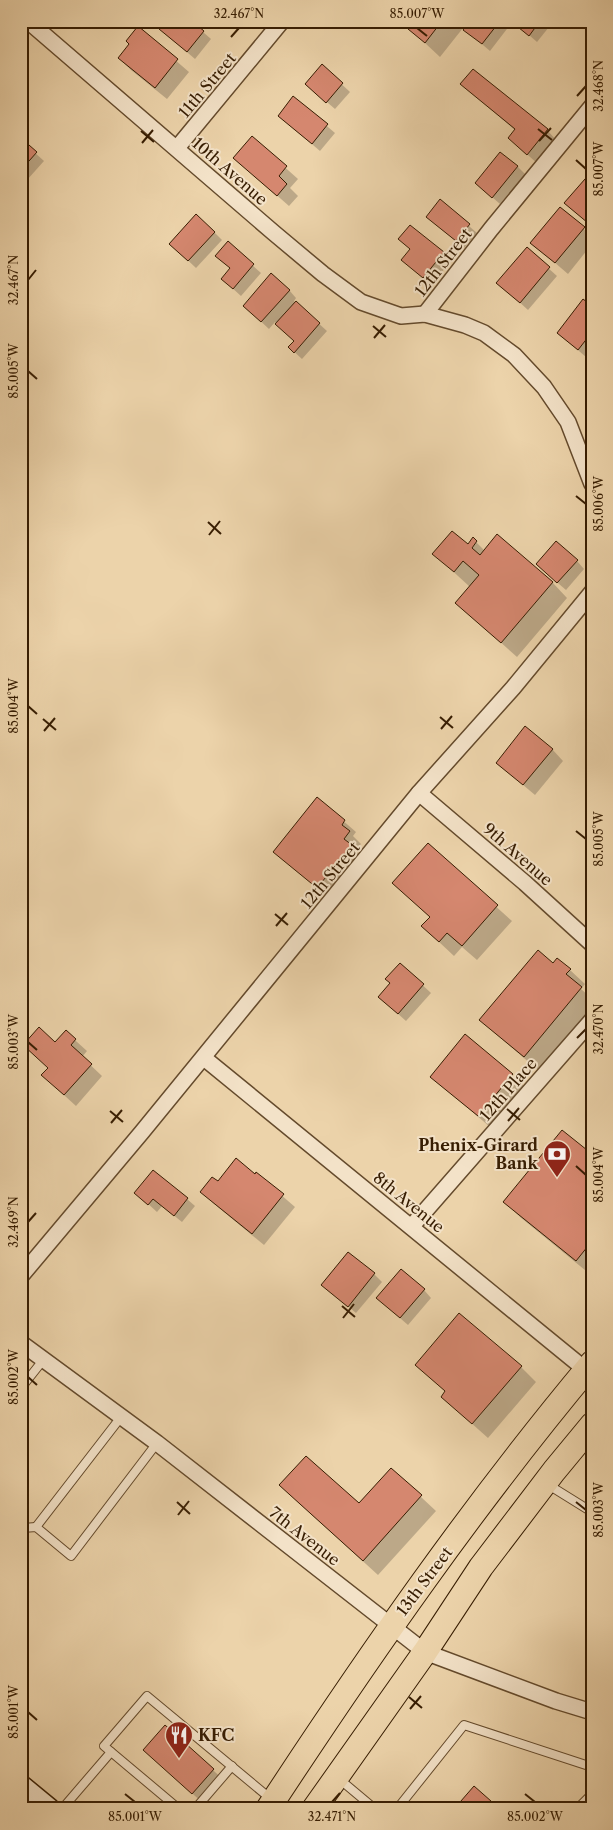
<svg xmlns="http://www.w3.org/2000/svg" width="613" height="1830" viewBox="0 0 613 1830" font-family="'Libre Caslon Text',serif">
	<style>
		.shadow { fill: #0003 }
		.building { fill: #d5876f; stroke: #371d02 }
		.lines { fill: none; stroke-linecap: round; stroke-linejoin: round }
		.lane-casing { stroke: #644a2c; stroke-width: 10 }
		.street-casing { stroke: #644a2c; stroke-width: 18 }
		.secondary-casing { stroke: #371d02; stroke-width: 24 }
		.primary-casing { stroke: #371d02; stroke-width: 26 }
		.lane { stroke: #f3e2c8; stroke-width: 8 }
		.street { stroke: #f3e2c8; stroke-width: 15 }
		.secondary { stroke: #f3e2c8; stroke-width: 21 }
		.primary { stroke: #ecd3aa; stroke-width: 24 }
		.ticks { fill: none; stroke: #371d02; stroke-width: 2 }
		.labels { text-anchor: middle; stroke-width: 4; stroke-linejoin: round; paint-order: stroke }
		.street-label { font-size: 16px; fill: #371d02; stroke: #f3e2c8 }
		.poi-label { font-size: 16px; font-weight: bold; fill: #371d02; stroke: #f3e2c8; text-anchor: end }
		.neatline { fill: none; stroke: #371d02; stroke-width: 2 }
		.ticks-label { font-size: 12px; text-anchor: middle; fill: #371d02 }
	</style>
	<rect width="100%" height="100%" fill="#ecd3aa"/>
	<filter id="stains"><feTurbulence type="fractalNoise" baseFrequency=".004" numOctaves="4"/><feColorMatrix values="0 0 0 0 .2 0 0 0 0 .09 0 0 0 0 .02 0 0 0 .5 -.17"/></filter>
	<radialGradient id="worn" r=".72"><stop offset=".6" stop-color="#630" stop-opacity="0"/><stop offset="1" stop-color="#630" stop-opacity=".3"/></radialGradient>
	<g class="shadow">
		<polygon points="212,21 223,21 219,27"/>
		<polygon points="417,21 513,21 490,51 463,28 440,57 410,29"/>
		<polygon points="513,21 553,21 553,22 537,42"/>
		<polygon points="138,28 189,72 167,99 131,70 119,58 130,44"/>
		<polygon points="160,29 203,32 211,39 195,59"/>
		<polygon points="322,66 350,92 335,109 314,91"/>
		<polygon points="461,84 547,130 558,142 539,165 509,138 516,131"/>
		<polygon points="294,98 335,133 320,151 279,116"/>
		<polygon points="21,126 26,131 21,136"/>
		<polygon points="252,138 298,179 290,188 298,196 289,206 247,169"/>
		<polygon points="21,140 44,161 27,180 21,175"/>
		<polygon points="517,166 525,174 500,204 476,183"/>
		<polygon points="440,201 477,233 464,248 427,217"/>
		<polygon points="560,209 592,236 592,244 568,274 532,243"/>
		<polygon points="410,226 451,261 431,285 402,260 411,250 400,239"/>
		<polygon points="214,232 222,240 196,268 178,251"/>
		<polygon points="228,243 261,273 241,296 231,287 231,269"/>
		<polygon points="527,249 557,276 528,310 506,290"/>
		<polygon points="289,290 296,298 294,301 327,331 302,359 289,347 295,341 275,322 269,329 252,313"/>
		<polygon points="592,307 592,349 586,357 558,333"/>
		<polygon points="497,536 553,583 567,598 517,657 457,603 470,587 434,554 468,546 473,539 485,551"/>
		<polygon points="577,561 584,569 566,590 545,572"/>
		<polygon points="552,749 563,761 535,795 497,763"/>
		<polygon points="318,799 356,832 353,836 361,844 355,850 362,857 329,898 274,852"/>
		<polygon points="428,845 512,921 477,960 462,947 454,956 438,941 423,926 431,918 394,883"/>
		<polygon points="400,964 431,993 406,1021 387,1004 391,983"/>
		<polygon points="553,965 570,970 585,984 581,989 592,999 592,1008 539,1071 496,1034 481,1020"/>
		<polygon points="66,1032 87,1051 82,1057 102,1076 76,1106 54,1086 50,1068 55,1044"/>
		<polygon points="465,1036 524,1086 490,1127 432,1077"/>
		<polygon points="592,1156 592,1274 591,1275 520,1217 505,1202"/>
		<polygon points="257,1174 295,1207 264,1245 213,1203 202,1192 218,1183"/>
		<polygon points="136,1193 187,1199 195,1206 182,1222 162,1206 157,1212"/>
		<polygon points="374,1274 382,1282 356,1313 331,1292"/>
		<polygon points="424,1290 431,1298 408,1325 385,1305"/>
		<polygon points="416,1365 521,1367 536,1382 488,1438 442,1397 446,1392"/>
		<polygon points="391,1469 436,1511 378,1575 296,1500 359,1505"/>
		<polygon points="165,1727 225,1781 204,1804 156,1761"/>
	</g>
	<g class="building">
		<polygon points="165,21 192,21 204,31 187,52 159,29"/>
		<polygon points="415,21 442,21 425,43 408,29"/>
		<polygon points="470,21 500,21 482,44 463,30"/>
		<polygon points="514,21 540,21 529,36 513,23"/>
		<polygon points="138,26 178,59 155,88 118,58 129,44 126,41"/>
		<polygon points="322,64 343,83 326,103 305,84"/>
		<polygon points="473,69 548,129 527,155 508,138 515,129 460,84"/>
		<polygon points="293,96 328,124 312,144 278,116"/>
		<polygon points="252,136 287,166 279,176 287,184 277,196 233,158"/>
		<polygon points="21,138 37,152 21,170"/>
		<polygon points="500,152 518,166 492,198 475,183"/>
		<polygon points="592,171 592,219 588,223 564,203"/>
		<polygon points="440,199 470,224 456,241 426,217"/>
		<polygon points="560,207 585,227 555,263 530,243"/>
		<polygon points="196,214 215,232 188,261 169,244"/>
		<polygon points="410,225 444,252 423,278 401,260 410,249 398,239"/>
		<polygon points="228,241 254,264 233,289 221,279 230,268 215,256"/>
		<polygon points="527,247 550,267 520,303 496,283"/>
		<polygon points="271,273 290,290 261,322 243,306"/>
		<polygon points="583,299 592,306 592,332 578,350 557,333"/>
		<polygon points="296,301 320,323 294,353 288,347 294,341 275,324"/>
		<polygon points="452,531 468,544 473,537 477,541 472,548 480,555 497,534 553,582 501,643 455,603 479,575 463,561 454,572 432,554"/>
		<polygon points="556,541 578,560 557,583 536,564"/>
		<polygon points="525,726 553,749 523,785 496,763"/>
		<polygon points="317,797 345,820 342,825 350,831 344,839 352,845 317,888 273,852"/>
		<polygon points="428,843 498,905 462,946 447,933 439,942 421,926 430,917 392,883"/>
		<polygon points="538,950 553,963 557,958 571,969 566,974 582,987 524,1057 479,1020"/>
		<polygon points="400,963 424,984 398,1014 378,997 390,983 385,979"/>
		<polygon points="39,1027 55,1042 66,1030 76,1039 71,1045 92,1064 64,1095 41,1075 48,1068 23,1045"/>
		<polygon points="465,1034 513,1074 478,1116 430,1077"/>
		<polygon points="562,1130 592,1154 592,1241 576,1261 503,1202"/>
		<polygon points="236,1158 255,1174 256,1172 284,1194 252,1234 200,1192 212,1177 218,1181"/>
		<polygon points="153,1170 188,1198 174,1216 153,1199 148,1205 134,1193"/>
		<polygon points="348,1252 375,1273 348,1307 321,1285"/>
		<polygon points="401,1269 425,1289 400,1318 376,1298"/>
		<polygon points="459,1313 522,1366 472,1424 441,1397 445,1391 415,1365"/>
		<polygon points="306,1456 359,1503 391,1468 422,1495 363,1561 279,1485"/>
		<polygon points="165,1725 214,1769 192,1794 143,1750"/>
		<polygon points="474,1786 500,1809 454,1809"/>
	</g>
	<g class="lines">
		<g class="lane-casing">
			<g id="lane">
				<polyline points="21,1388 44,1359"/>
				<polyline points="547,1484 592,1512"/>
				<polyline points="21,1526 23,1528 36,1527 71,1556 157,1443"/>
				<polyline points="36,1527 121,1417"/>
				<polyline points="338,1778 375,1809"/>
				<polyline points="62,1809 111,1752"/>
				<polyline points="179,1809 104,1746 147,1696 271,1799"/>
				<polyline points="195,1809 232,1766"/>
				<polyline points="397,1809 464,1725 592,1767"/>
				<polyline points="577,1809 592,1794"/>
			</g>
		</g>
		<g class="street-casing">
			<g id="street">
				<polyline points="28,21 274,233 323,274 361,302 401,316 425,314 465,325 484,333 514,355 544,387 568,422 592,484"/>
				<polyline points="177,148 282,21"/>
				<polyline points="425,314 491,229 592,106"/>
				<polyline points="419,793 525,883 592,944"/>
				<polyline points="204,1058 592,1375"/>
				<polyline points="412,1226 592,1020"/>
				<polyline points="21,1276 142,1132 419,793 513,688 592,592"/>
				<polyline points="21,1343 157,1443 425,1652 556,1701 592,1712"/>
			</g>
		</g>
		<g class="secondary-casing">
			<polyline id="secondary" points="21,1786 49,1809"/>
		</g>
		<g class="primary-casing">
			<g id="primary">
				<path d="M268,1809C369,1655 474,1504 592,1363"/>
				<polyline points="314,1809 425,1652 481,1567 554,1471 592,1425"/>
			</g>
		</g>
		<use href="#lane" class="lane"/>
		<use href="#street" class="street"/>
		<use href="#secondary" class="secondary"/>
		<use href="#primary" class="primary"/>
	</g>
	<path class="ticks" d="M417,28L427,36M231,37L239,28M577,96L586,86M538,129L552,140M141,131L154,142M539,141L551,128M142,143L153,130M576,160L586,169M28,280L36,270M373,326L386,337M374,338L385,325M28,371L37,379M576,496L586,504M208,522L221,534M209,535L220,521M28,706L37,714M440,717L453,728M43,719L56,730M441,729L452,716M44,731L55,718M576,831L586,839M275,914L288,925M276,926L287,913M577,1038L586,1029M28,1042L37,1050M507,1109L520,1120M110,1111L123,1122M508,1121L519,1108M111,1123L122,1110M576,1166L586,1175M28,1222L36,1213M342,1306L355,1317M343,1318L354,1304M28,1377L37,1385M177,1502L190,1514M576,1502L586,1510M178,1515L189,1501M409,1697L422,1708M410,1709L421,1696M28,1712L37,1720M125,1794L135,1802M525,1794L535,1802M332,1802L340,1793"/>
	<defs>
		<g id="bank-pin" transform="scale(1.4375)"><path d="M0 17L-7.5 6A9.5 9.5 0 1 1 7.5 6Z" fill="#8f2418" stroke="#f3e2c8"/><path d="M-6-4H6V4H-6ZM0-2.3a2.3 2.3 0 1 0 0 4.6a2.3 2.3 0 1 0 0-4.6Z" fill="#fff"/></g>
		<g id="restaurant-pin" transform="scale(1.4375)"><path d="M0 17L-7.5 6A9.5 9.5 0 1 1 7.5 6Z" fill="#8f2418" stroke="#f3e2c8"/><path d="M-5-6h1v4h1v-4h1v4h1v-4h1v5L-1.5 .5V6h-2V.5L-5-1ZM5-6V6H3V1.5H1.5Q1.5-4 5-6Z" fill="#fff"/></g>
	</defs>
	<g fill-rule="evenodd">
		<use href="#bank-pin" x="557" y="1154"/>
		<use href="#restaurant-pin" x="179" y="1735"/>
	</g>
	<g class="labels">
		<g class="street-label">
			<text transform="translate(207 85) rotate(-50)" y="6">11th Street</text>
			<text transform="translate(230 171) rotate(41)" y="6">10th Avenue</text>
			<text transform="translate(443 262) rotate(-52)" y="6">12th Street</text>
			<text transform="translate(518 854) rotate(41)" y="6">9th Avenue</text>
			<text transform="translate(330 875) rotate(-50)" y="6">12th Street</text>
			<text transform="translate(508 1089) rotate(-49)" y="6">12th Place</text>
			<text transform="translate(409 1202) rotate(39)" y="6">8th Avenue</text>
			<text transform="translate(305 1536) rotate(38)" y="6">7th Avenue</text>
			<text transform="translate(424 1581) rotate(-53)" y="6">13th Street</text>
		</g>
		<g class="poi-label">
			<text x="538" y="1151">Phenix-Girard<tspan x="538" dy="18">Bank</tspan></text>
			<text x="198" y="1741" text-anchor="start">KFC</text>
		</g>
	</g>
	<rect width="613" height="1830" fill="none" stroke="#ecd3aa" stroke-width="55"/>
	<rect x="28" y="28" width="558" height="1774" class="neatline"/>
	<g class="ticks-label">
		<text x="239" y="18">32.467°N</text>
		<text x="417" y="18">85.007°W</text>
		<text transform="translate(599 86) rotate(-90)" y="4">32.468°N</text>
		<text transform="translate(599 169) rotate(-90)" y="4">85.007°W</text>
		<text transform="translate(14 280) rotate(-90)" y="4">32.467°N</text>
		<text transform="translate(14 371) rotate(-90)" y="4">85.005°W</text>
		<text transform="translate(599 504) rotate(-90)" y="4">85.006°W</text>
		<text transform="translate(14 706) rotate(-90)" y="4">85.004°W</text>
		<text transform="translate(599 839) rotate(-90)" y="4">85.005°W</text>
		<text transform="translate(599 1029) rotate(-90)" y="4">32.470°N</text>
		<text transform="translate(14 1042) rotate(-90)" y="4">85.003°W</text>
		<text transform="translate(599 1175) rotate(-90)" y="4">85.004°W</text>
		<text transform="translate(14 1222) rotate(-90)" y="4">32.469°N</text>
		<text transform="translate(14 1377) rotate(-90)" y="4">85.002°W</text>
		<text transform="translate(599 1510) rotate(-90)" y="4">85.003°W</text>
		<text transform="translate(14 1712) rotate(-90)" y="4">85.001°W</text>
		<text x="135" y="1821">85.001°W</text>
		<text x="332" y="1821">32.471°N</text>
		<text x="535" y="1821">85.002°W</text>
	</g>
	<rect width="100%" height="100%" filter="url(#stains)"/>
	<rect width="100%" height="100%" fill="url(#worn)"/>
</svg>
